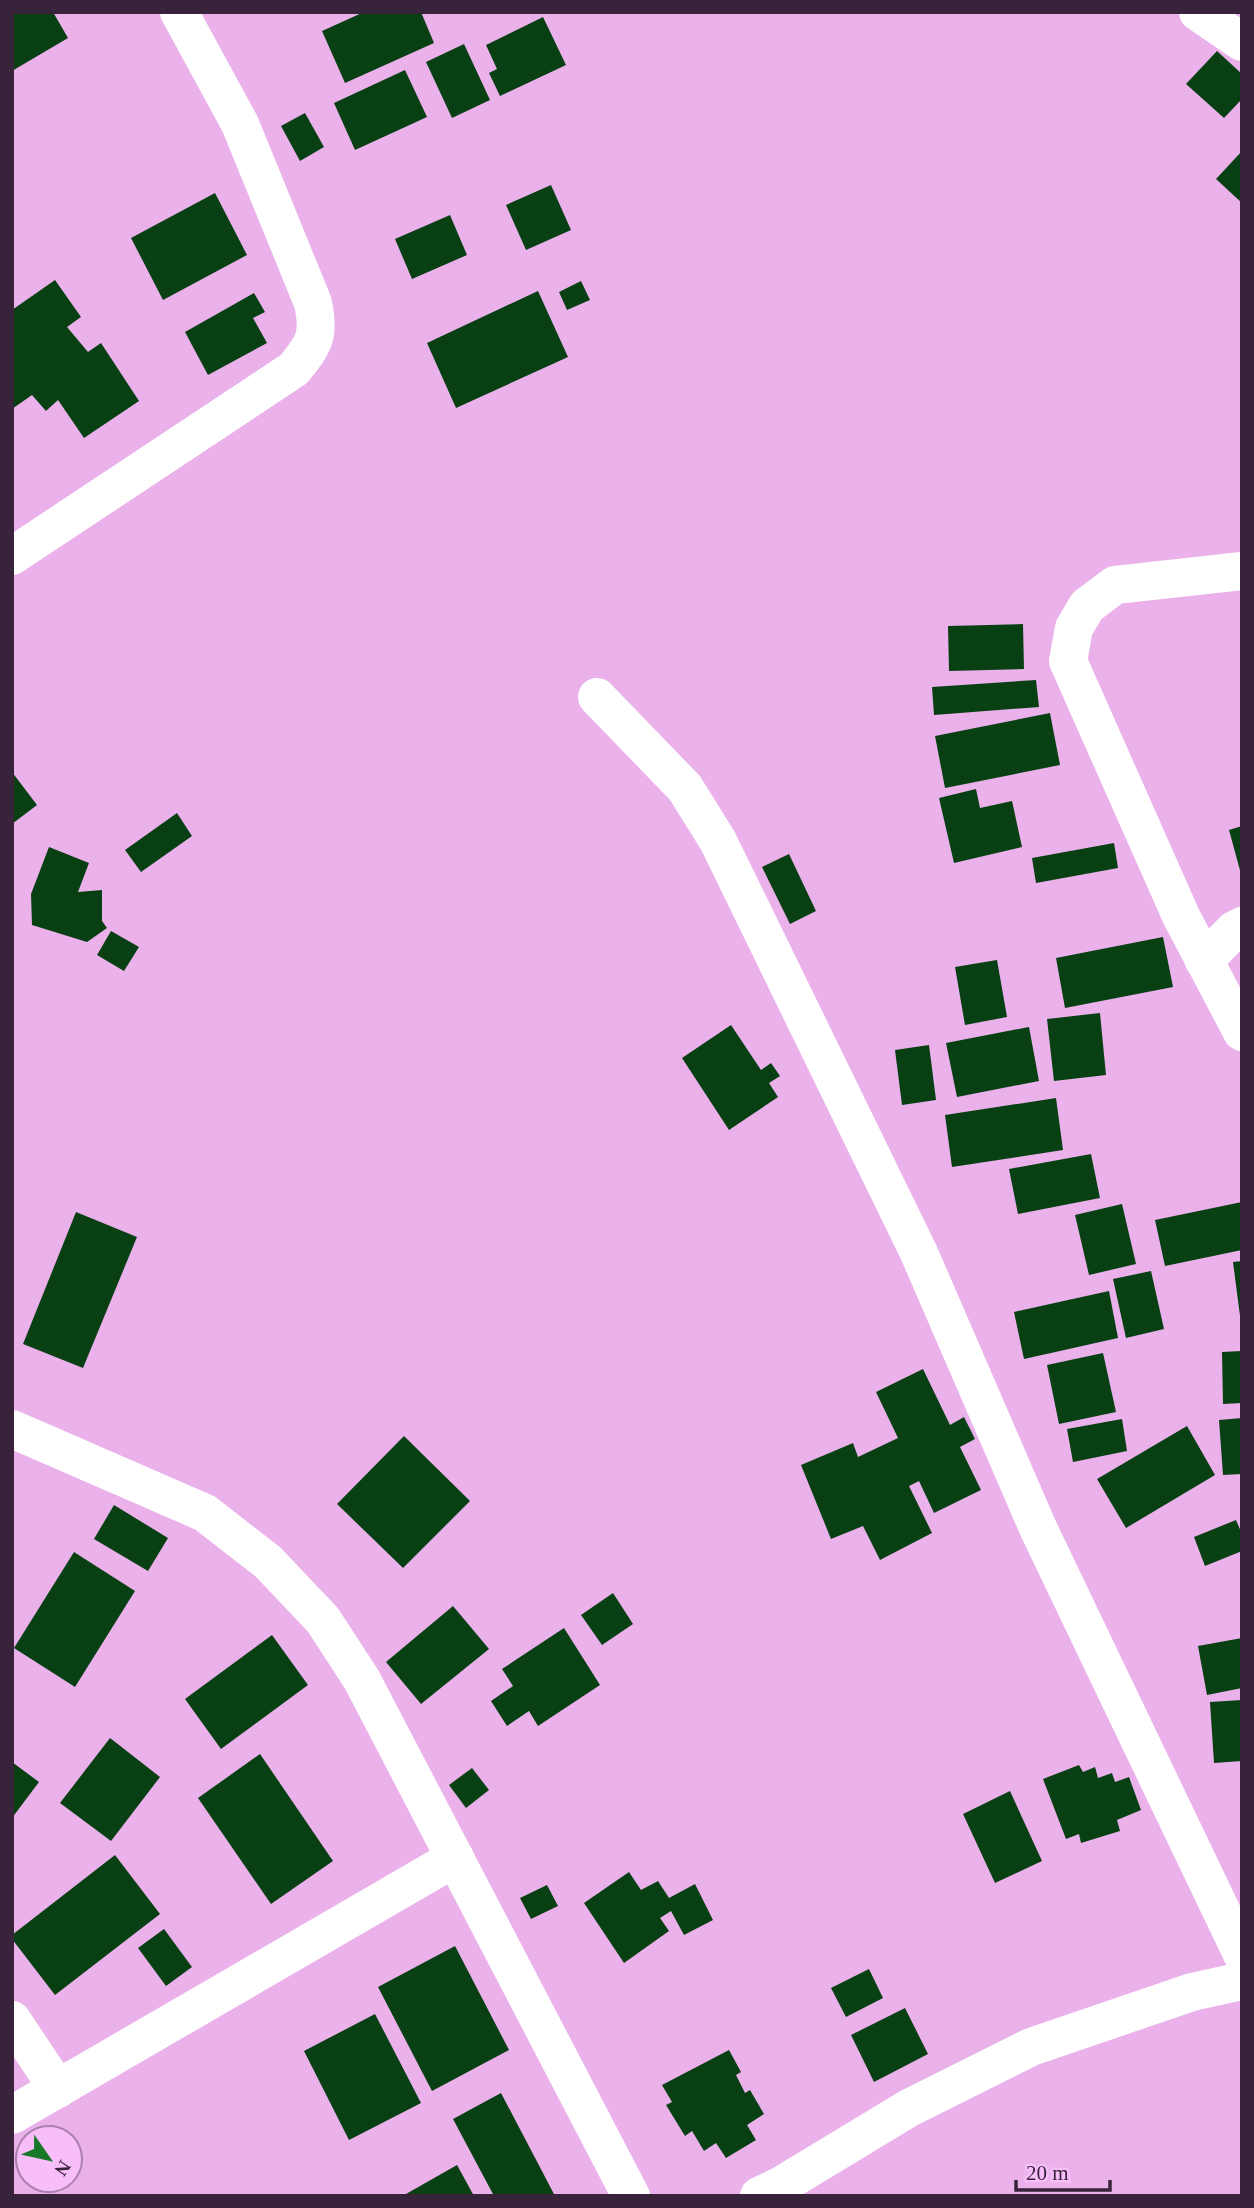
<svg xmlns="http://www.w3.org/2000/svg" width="1254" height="2208" viewBox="0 0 1254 2208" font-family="Georgia,serif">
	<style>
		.building { fill: #094013 }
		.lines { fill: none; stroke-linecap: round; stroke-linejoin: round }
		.minor { stroke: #fff; stroke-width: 38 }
	</style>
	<rect width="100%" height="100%" fill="#eab1eb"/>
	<g class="building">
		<polygon points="12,12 53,12 68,38 12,71"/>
		<polygon points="364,12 421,12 434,43 345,83 322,31"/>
		<polygon points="543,17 566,65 500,96 489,73 497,69 486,45"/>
		<polygon points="464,44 490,100 452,118 426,62"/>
		<polygon points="1217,51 1242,74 1242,99 1224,118 1186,84"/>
		<polygon points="405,70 427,117 355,150 334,103"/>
		<polygon points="305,113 324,147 300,161 281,126"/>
		<polygon points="1242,151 1242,203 1216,179"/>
		<polygon points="551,185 571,230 526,250 506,205"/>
		<polygon points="215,193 247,255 163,300 131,238"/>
		<polygon points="450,215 467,255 412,279 395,239"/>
		<polygon points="55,280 81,317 67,327 88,352 101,343 139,401 84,438 58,400 46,411 32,395 12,409 12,310"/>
		<polygon points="581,281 590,300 567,310 559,292"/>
		<polygon points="538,291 568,357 456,408 427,343"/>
		<polygon points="254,293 265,312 253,318 267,343 208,375 185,332"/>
		<polygon points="1023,624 1024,669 949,671 948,626"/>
		<polygon points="1036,680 1039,707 934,715 932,687"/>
		<polygon points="1050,713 1060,765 945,788 935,736"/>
		<polygon points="12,772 37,805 12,824"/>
		<polygon points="976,789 980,808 1012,801 1022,847 954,863 939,798"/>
		<polygon points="177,813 192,836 141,872 125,850"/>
		<polygon points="1242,826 1242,874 1241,874 1229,830"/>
		<polygon points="1114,843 1118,868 1036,883 1032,858"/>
		<polygon points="49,847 89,863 78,892 102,890 102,921 107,928 87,942 32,925 31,894"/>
		<polygon points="789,854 816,911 790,924 762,867"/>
		<polygon points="111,931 139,947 124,971 97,955"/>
		<polygon points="1163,937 1173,987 1065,1008 1056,958"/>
		<polygon points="997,960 1007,1017 965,1025 955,967"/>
		<polygon points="1100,1013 1106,1075 1054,1081 1047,1019"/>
		<polygon points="731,1025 761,1070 771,1063 780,1076 769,1083 778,1097 729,1130 682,1058"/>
		<polygon points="1029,1027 1039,1081 957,1097 946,1043"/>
		<polygon points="929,1045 936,1100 902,1105 895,1050"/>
		<polygon points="1056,1098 1063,1150 952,1167 945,1115"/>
		<polygon points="1091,1154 1100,1198 1018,1214 1009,1169"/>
		<polygon points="1242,1202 1242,1250 1165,1266 1155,1220"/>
		<polygon points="1122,1204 1136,1264 1089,1275 1075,1215"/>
		<polygon points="76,1212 137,1237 83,1368 23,1344"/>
		<polygon points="1242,1261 1242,1316 1240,1316 1233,1262"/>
		<polygon points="1151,1271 1164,1329 1126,1338 1113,1279"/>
		<polygon points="1109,1291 1118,1338 1024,1359 1014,1312"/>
		<polygon points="1242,1351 1242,1403 1223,1404 1222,1352"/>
		<polygon points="1103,1353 1116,1412 1059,1424 1047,1365"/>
		<polygon points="923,1369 950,1425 964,1417 975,1439 960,1447 981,1490 934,1513 919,1481 909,1486 932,1533 880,1560 863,1526 831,1539 801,1465 853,1443 858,1457 898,1438 876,1392"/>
		<polygon points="1242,1418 1242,1474 1223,1475 1219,1420"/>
		<polygon points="1122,1419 1127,1451 1073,1462 1067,1429"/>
		<polygon points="1187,1426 1215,1475 1126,1528 1097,1479"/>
		<polygon points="404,1436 470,1501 403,1568 337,1504"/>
		<polygon points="114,1505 168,1538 148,1571 94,1539"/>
		<polygon points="1236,1520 1242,1534 1242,1551 1205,1566 1194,1537"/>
		<polygon points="74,1552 135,1591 75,1687 14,1648"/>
		<polygon points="613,1593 633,1624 602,1645 581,1615"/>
		<polygon points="453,1606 489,1649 421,1704 386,1662"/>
		<polygon points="564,1628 600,1685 538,1726 529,1711 507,1726 491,1701 513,1686 502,1669"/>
		<polygon points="272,1635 308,1685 221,1749 185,1699"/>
		<polygon points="1242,1638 1242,1688 1207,1695 1198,1646"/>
		<polygon points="1242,1700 1242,1761 1214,1763 1210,1702"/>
		<polygon points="110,1738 160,1777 111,1841 60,1803"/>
		<polygon points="260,1754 333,1861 271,1904 198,1798"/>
		<polygon points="12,1762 39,1782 12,1818"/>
		<polygon points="1079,1765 1083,1772 1095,1767 1098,1778 1112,1773 1115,1782 1129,1777 1141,1810 1117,1820 1120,1831 1081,1843 1079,1834 1066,1839 1043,1779"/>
		<polygon points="472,1768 489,1790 466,1808 449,1785"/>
		<polygon points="1010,1791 1042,1861 995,1883 963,1814"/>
		<polygon points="115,1855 160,1914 55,1995 12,1939 12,1935"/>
		<polygon points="629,1872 641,1890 658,1881 669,1898 695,1884 713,1920 684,1935 671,1911 660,1918 669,1931 624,1963 584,1903"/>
		<polygon points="547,1885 558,1906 531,1919 520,1898"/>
		<polygon points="164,1929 192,1967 166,1986 138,1948"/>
		<polygon points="455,1946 509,2050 432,2091 378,1987"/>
		<polygon points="869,1969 883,1998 846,2017 831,1988"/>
		<polygon points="905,2008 928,2054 874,2082 851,2035"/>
		<polygon points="375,2014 421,2103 349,2140 304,2051"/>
		<polygon points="729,2050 741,2072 736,2075 745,2093 750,2090 764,2114 747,2125 756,2140 726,2158 716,2143 704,2151 692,2131 685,2136 666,2105 672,2102 662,2085"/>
		<polygon points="501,2093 555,2196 494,2196 453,2119"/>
		<polygon points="457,2165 474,2196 407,2196 406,2194"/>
	</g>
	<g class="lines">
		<g class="minor">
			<polyline points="1198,12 1242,42"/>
			<path d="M12,556L294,369C314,344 320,336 313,303L240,124L179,12"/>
			<polyline points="1242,571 1115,585 1087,606 1074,628 1068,661 1181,916 1242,1032"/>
			<polyline points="597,697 685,788 718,841 919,1253 1038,1528 1242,1954"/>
			<polyline points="1204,961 1234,930 1242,926"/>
			<polyline points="12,1429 205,1513 268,1562 323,1620 362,1680 631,2196"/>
			<polyline points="12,2020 58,2089"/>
			<polyline points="12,2115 455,1858"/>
			<polyline points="759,2196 780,2186 909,2108 1031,2047 1192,1992 1242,1981"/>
		</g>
	</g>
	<rect width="1254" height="2208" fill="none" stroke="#39233a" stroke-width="28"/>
	<g transform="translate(49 2159) rotate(124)"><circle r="33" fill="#f7bef9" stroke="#ab80ad" stroke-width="2"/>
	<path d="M0-5L12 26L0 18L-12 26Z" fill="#177829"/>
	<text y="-10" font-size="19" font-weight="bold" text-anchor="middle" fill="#39233a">N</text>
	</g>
	<path d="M1016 2180v10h94v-10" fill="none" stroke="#39233a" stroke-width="3.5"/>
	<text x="1026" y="2180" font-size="21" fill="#39233a" stroke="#f7bef9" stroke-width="5" paint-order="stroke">20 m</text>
</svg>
